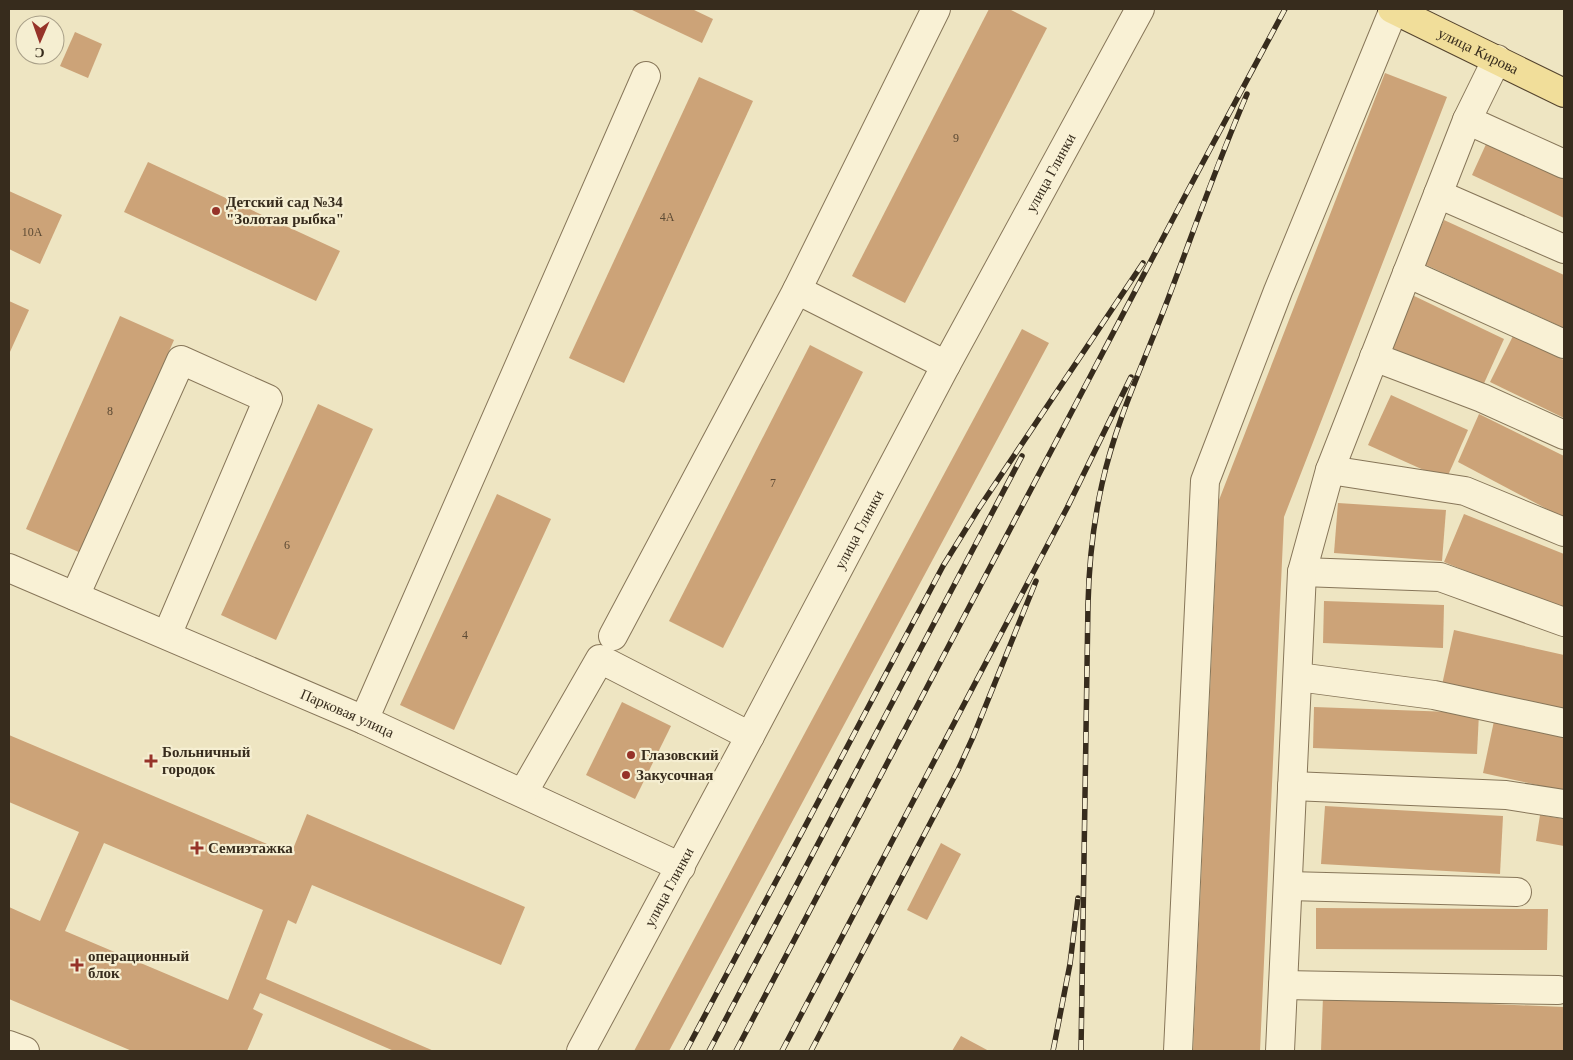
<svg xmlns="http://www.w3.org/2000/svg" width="1573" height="1060" viewBox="0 0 1573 1060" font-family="Georgia,serif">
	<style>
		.building { fill: #cca378; fill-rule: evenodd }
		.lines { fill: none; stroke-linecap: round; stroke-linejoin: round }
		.minor-casing { stroke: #877659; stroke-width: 30 }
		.major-casing { stroke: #55442e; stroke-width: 30 }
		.minor { stroke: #f9f1d5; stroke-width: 28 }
		.major { stroke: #f1de9a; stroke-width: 28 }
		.rail-casing { stroke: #372c1d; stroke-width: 5.5 }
		.rail { stroke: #f5eed1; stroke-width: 4; stroke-dasharray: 11; stroke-linecap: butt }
		.poi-dot { fill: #963329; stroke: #f5eed1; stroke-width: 2 }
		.labels { text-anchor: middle; stroke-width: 4.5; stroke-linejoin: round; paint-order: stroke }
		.number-label { font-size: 12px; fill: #5c4a34 }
		.street-label { font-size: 15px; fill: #372c1d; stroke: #f5eed1 }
		.poi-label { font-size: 15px; font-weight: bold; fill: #372c1d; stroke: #f5eed1; text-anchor: start }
	</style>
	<rect width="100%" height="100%" fill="#eee5c2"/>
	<g class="building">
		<polygon points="630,9 692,9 713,19 702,43"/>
		<polygon points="989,9 1009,9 1047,28 905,303 852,276"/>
		<polygon points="75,32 102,44 88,78 60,66"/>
		<polygon points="1385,73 1447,97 1284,517 1260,1051 1193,1051 1219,500"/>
		<polygon points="699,77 753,101 624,383 569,358"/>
		<polygon points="1487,142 1564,179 1564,218 1472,175"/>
		<polygon points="148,162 340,251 316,301 124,212"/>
		<polygon points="9,191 62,215 40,264 9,249"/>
		<polygon points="1444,220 1564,275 1564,328 1424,264"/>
		<polygon points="1410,294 1504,339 1481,390 1386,345"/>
		<polygon points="9,301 29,310 9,354"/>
		<polygon points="120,316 174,340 81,553 26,529"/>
		<polygon points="1022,329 1049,343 669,1051 634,1051"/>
		<polygon points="1513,336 1564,360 1564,418 1490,382"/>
		<polygon points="810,345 863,372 723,648 669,621"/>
		<polygon points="1391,395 1468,430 1446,480 1368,445"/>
		<polygon points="318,404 373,429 276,640 221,615"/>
		<polygon points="1479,414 1564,456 1564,518 1458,462"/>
		<polygon points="497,494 551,519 454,730 400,705"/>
		<polygon points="1338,503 1446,510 1442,561 1334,553"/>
		<polygon points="1464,514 1564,554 1564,611 1444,562"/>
		<polygon points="1324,601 1444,605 1443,648 1323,643"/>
		<polygon points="1454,630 1564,655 1564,712 1442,685"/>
		<polygon points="622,702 671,726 635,799 586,775"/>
		<polygon points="1314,707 1479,713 1477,754 1313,748"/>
		<polygon points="1494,721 1564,736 1564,791 1483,773"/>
		<path d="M9,735L291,854L307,814L525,907L501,965L312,885L296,924L288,920L266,979L434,1051H394L260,993L253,1009L263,1014L247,1051H132L9,999V907L40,921L79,832L9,802ZM104,843L263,910L228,1000L65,931Z"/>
		<polygon points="1325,806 1503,816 1500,874 1321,864"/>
		<polygon points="1540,815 1564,819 1564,846 1536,841"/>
		<polygon points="941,843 961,854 927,920 907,910"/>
		<polygon points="1316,908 1548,909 1547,950 1316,949"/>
		<polygon points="1323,997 1564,1007 1564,1051 1321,1051"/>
		<polygon points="961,1036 989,1051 952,1051"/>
	</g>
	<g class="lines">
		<g class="minor-casing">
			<g id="minor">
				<polyline points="1467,120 1564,164"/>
				<polyline points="1438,194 1564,249"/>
				<polyline points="1407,273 1564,344"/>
				<polyline points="797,290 946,365"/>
				<polyline points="1374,357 1482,398 1564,435"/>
				<polyline points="1330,470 1465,491 1564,532"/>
				<path id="s1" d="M9,568L364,720L681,867"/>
				<polyline points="1302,572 1440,577 1564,622"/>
				<polyline points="75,596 181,360 268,399 167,635"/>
				<polyline points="613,636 797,290 936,9"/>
				<polyline points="1298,677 1434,695 1564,723"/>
				<polyline points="364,720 646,76"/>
				<polyline points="1292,786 1506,795 1564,804"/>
				<polyline points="523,793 600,659 750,736"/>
				<polyline points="1288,886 1517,892"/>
				<polyline points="1283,985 1558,990"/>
				<polyline points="9,1045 25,1051"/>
				<path id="s2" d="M581,1051L750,736L946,365L1140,9"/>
				<polyline points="1178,1051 1205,481 1278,291 1394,9"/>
				<polyline points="1280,1051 1302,572 1330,470 1467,120 1497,59"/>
			</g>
		</g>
		<g class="major-casing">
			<g id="major">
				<path id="s3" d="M1392,9L1564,93"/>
			</g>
		</g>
		<use href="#minor" class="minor"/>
		<use href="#major" class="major"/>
		<g class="rail-casing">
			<g id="rail">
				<polyline points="686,1051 943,566 979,508 1143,263"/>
				<polyline points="709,1051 1022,456"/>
				<polyline points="736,1051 1185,196 1285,9"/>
				<polyline points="782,1051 1067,508 1131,377"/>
				<polyline points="811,1051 958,770 973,737 1036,581"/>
				<polyline points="1053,1051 1070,964 1078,898"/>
				<path d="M1081,1051L1088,604C1089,563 1093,524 1102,484C1116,420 1145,360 1168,299C1194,230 1218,161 1247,94"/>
			</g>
		</g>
		<use href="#rail" class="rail"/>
	</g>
	<g class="poi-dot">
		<circle cx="216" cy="211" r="5"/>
		<circle cx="631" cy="755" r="5"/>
		<path d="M148.5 753.5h5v5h5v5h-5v5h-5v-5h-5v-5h5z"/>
		<circle cx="626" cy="775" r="5"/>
		<path d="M194.5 840.5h5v5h5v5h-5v5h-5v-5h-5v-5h5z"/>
		<path d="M74.5 957.5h5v5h5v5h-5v5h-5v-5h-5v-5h5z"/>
	</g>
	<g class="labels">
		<g class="number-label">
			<text x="956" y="142">9</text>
			<text x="667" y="221">4А</text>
			<text x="32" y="236">10А</text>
			<text x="110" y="415">8</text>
			<text x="773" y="487">7</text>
			<text x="287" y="549">6</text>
			<text x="465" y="639">4</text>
		</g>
		<g class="street-label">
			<text dy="5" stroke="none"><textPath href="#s3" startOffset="96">улица Кирова</textPath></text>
			<text dy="5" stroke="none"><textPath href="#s2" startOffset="996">улица Глинки</textPath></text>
			<text dy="5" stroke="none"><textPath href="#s2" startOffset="591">улица Глинки</textPath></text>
			<text dy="5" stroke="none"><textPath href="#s1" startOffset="368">Парковая улица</textPath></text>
			<text dy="5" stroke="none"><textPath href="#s2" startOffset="186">улица Глинки</textPath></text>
		</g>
		<g class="poi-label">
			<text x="226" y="207">Детский сад №34<tspan x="226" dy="17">"Золотая рыбка"</tspan></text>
			<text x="162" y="757">Больничный<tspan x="162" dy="17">городок</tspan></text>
			<text x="641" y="760">Глазовский</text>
			<text x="636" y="780">Закусочная</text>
			<text x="208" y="853">Семиэтажка</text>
			<text x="88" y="961">операционный<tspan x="88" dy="17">блок</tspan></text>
		</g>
	</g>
	<rect width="1573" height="1060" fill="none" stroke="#372c1d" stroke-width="20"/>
	<g transform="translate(40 40) rotate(182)"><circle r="24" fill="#f5eed1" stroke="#a9a089"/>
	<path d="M0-4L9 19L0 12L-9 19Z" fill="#963329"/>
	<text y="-8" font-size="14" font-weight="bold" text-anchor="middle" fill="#372c1d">С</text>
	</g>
</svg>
